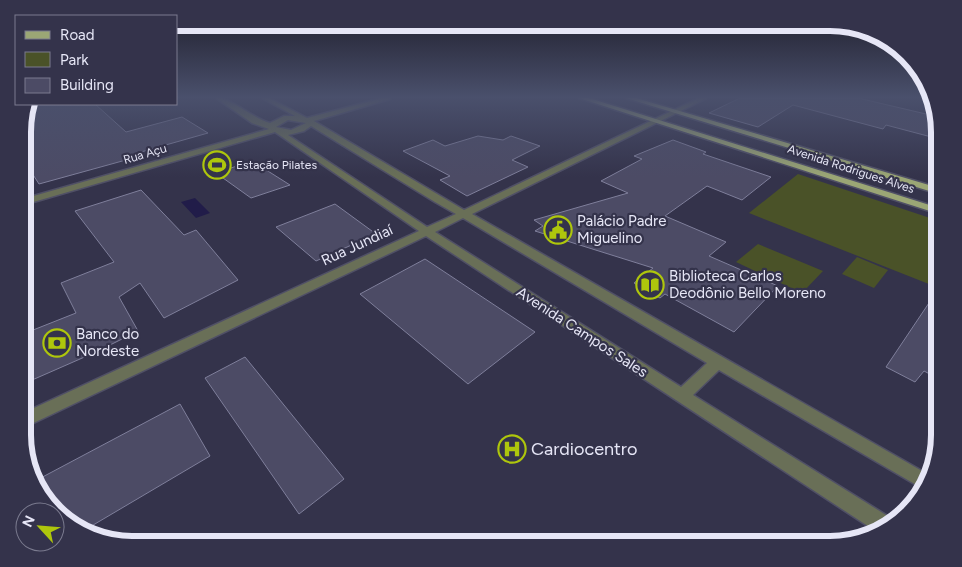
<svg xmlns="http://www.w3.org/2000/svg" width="962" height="567" viewBox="0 0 962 567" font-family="Figtree,sans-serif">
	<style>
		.green { fill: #4a5228 }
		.water { fill: #211c49 }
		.building { fill: #4c4b65; stroke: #7f7f9b }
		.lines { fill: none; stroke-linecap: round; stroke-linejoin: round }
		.minor-casing { stroke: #505066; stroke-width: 3 }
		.major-casing { stroke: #505066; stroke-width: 3 }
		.minor { fill: #696f57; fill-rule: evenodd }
		.major { fill: #9ba675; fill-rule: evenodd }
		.labels { text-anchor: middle; stroke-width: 4.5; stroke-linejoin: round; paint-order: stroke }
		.far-street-label { font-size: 12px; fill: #e6e6f6; stroke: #34334b }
		.far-poi-label { font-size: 12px; fill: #e6e6f6; stroke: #34334b; text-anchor: start }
		.poi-label { font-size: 15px; fill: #e6e6f6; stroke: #34334b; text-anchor: start }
		.street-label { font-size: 15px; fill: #e6e6f6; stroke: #34334b }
		.near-poi-label { font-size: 18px; fill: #e6e6f6; stroke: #34334b; text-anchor: start }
		.rim { fill: none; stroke: #e6e6f6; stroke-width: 6 }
	</style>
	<rect width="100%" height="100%" fill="#34334b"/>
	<g class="green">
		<polygon points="798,174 939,221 939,288 749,213"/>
		<polygon points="758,244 823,271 802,293 736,262"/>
		<polygon points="857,257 888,270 874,288 842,274"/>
	</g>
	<polygon class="water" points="195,198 210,213 196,218 181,202"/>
	<g class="building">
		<polygon points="740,98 858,98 926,114 933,107 939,125 939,139 886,125 883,129 793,105 758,127 709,113"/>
		<polygon points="28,104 95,104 126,132 182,117 208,133 141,152 144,155 39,184 23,159 23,118"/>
		<polygon points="478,136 503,140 511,136 540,146 512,160 528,167 467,196 440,180 450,176 403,151 433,140 445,146"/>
		<polygon points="673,140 706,152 703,154 771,177 742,200 707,186 665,216 726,242 709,256 778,286 734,332 665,294 660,298 634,283 653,268 535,231 543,226 534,220 628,193 601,181 642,159 634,156"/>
		<polygon points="252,161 290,185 251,198 216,173"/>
		<polygon points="141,190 184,235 196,230 238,280 164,318 140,283 119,297 138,331 96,352 23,384 23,334 76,313 61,283 114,262 75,211"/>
		<polygon points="335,204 376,234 316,261 276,227"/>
		<polygon points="425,259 535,332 468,384 360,294"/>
		<polygon points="939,288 939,379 924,371 915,382 886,367"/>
		<polygon points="245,357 344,479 299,514 205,378"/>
		<polygon points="180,404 210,456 83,531 77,530 41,496 35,481"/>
	</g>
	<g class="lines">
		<g class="minor-casing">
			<path id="minor" d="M216,98C232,98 252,118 270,123L284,116H295L262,98H269L307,118L382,98H391L390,99L314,121L464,210L699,98H707L472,214L929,475L925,490L719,370L693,395L894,520L885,530L877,532L426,236L23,428V413L419,231L275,132L23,205V199L269,129L252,123ZM288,120L306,123L291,130L276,127ZM311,126L435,202L456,214L427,227L288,135L304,131ZM463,218L707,363L681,387L435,232Z"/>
		</g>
		<g class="major-casing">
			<g id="major">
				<polygon points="579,98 589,98 939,208 939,214"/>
				<polygon points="626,98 636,98 939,188 939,194"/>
			</g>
		</g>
		<use href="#minor" class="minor"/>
		<use href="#major" class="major"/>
	</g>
	<linearGradient id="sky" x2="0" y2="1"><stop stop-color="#1d1c29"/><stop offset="0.55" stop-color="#4a506c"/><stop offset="1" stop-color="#4a506c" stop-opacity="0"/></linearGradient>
	<rect width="962" height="177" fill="url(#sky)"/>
	<defs>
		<g id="stadium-ring" transform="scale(1.4375)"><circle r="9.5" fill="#34334b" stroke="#aec60c" stroke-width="1.5"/><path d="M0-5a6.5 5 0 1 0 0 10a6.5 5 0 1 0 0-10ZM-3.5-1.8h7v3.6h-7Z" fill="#aec60c"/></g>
		<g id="civic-ring" transform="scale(1.4375)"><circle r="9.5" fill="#34334b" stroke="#aec60c" stroke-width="1.5"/><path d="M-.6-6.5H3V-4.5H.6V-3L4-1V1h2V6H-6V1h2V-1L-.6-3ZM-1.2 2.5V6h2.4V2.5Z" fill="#aec60c"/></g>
		<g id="library-ring" transform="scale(1.4375)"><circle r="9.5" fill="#34334b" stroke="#aec60c" stroke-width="1.5"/><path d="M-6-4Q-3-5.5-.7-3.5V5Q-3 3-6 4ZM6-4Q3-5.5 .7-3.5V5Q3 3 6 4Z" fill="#aec60c"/></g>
		<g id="bank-ring" transform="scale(1.4375)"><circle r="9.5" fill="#34334b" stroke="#aec60c" stroke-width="1.5"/><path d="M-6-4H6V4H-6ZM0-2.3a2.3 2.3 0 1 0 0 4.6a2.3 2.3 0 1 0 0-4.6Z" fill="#aec60c"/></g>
		<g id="hospital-ring" transform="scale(1.4375)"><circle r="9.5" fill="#34334b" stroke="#aec60c" stroke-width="1.5"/><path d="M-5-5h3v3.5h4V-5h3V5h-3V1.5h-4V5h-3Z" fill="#aec60c"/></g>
	</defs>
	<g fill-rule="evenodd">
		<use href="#stadium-ring" x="217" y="165"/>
		<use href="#civic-ring" x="558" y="230"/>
		<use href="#library-ring" x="650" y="285"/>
		<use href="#bank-ring" x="57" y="343"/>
		<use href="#hospital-ring" x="512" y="449"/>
	</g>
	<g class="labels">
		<g class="far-street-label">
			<text transform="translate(145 154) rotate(-16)" y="4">Rua Açu</text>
			<text transform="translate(851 169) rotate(18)" y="4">Avenida Rodrigues Alves</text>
		</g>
		<g class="far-poi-label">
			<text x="236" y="169">Estação Pilates</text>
		</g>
		<g class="poi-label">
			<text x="577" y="226">Palácio Padre<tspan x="577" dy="17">Miguelino</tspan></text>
			<text x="669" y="281">Biblioteca Carlos<tspan x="669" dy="17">Deodônio Bello Moreno</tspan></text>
			<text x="76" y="339">Banco do<tspan x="76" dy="17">Nordeste</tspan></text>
		</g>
		<g class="street-label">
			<text transform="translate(357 245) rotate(-25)" y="5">Rua Jundiaí</text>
			<text transform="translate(582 332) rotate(33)" y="5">Avenida Campos Sales</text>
		</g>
		<g class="near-poi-label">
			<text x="531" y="455">Cardiocentro</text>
		</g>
	</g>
	<path d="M0 0H962V567H0ZM132 31H830A101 101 0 0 1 931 132V435A101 101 0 0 1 830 536H132A101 101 0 0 1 31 435V132A101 101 0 0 1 132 31Z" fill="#34334b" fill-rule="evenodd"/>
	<path class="rim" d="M132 31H830A101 101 0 0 1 931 132V435A101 101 0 0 1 830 536H132A101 101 0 0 1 31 435V132A101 101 0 0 1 132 31Z"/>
	<rect x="15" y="15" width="162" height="90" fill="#34334b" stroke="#7b7b8f"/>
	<rect x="25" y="31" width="25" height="8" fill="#9ba675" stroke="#7b7b8f"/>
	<text x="60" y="40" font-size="15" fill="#e6e6f6">Road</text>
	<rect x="25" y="52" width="25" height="15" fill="#4a5228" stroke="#7b7b8f"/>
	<text x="60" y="65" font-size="15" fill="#e6e6f6">Park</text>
	<rect x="25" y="78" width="25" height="15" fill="#4c4b65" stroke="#7b7b8f"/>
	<text x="60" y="90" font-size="15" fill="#e6e6f6">Building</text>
	<g transform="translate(40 527) rotate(296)"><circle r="24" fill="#34334b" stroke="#7b7b8f"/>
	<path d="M0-4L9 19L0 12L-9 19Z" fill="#aec60c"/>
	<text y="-8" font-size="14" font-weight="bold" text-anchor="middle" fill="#e6e6f6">N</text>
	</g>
</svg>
